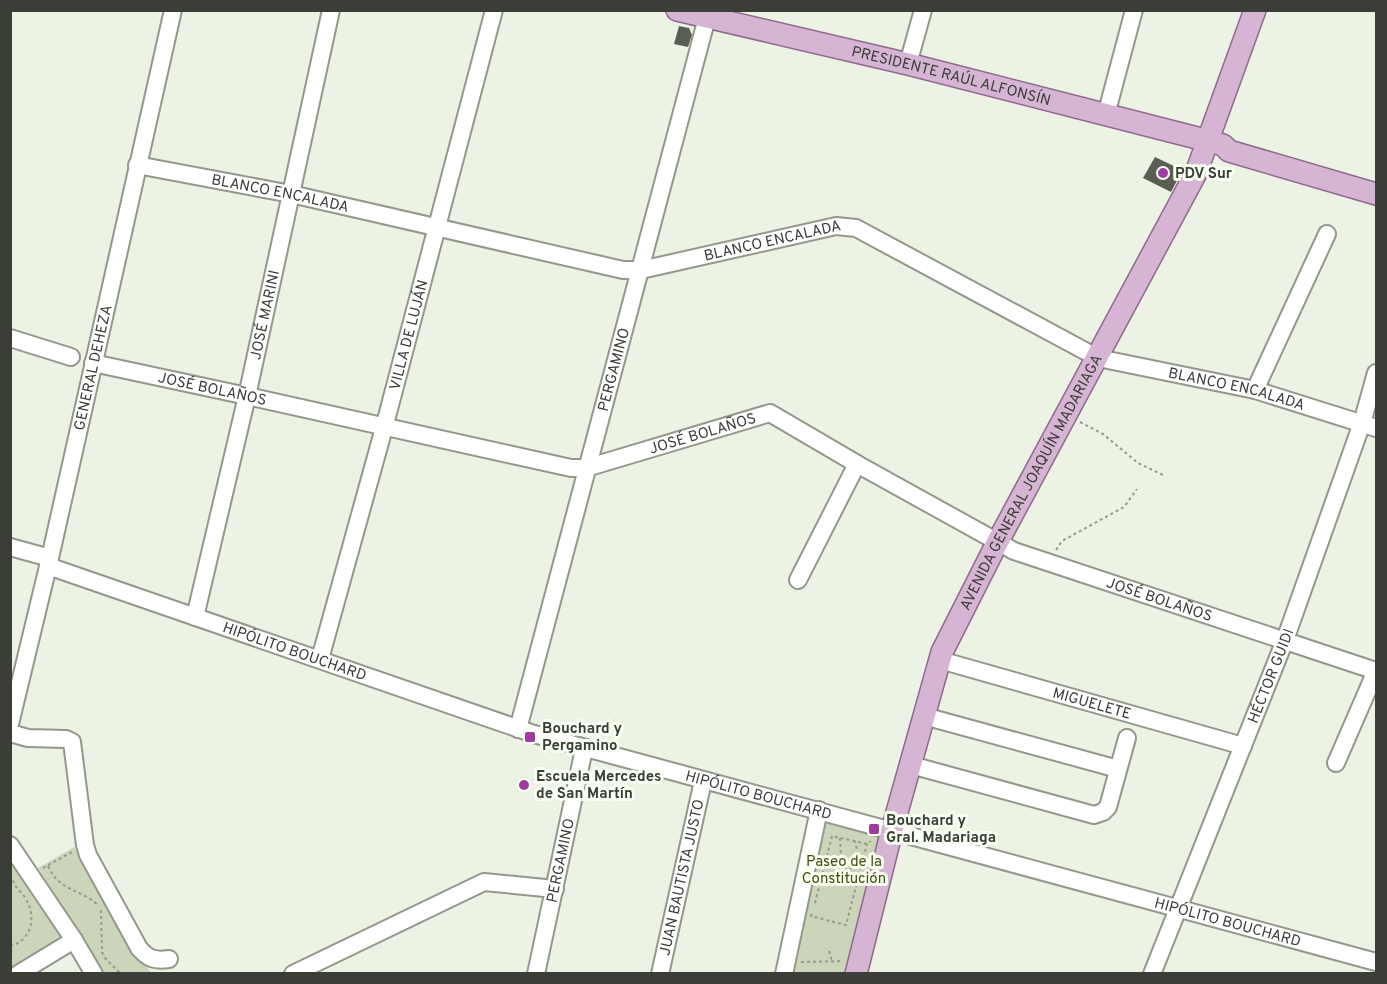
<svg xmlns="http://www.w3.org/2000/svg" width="1387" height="984" viewBox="0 0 1387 984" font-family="Overpass,sans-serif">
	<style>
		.green { fill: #cbd5ba }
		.building { fill: #595d52 }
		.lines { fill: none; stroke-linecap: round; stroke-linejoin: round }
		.minor-casing { stroke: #93988b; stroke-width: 20 }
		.major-casing { stroke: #8e6a8b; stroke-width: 24 }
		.path { stroke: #969a90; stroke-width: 2; stroke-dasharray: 3 3; stroke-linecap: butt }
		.minor { stroke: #fff; stroke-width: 16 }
		.major { stroke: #d6b5d4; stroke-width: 21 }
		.poi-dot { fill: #a03ba0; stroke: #f9fff1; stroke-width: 2 }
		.labels { text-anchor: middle; stroke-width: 6; stroke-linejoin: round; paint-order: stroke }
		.street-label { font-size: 15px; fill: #3b3d37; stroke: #f9fff1 }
		.poi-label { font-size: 15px; font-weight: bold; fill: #3b3d37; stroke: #f9fff1; text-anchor: start }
		.park-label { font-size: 15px; fill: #3e5110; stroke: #f9fff1 }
	</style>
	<rect width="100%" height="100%" fill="#ecf2e4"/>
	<g class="green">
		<polygon points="819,810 892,830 856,973 784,974"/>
		<polygon points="74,847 151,973 102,973 38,868"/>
		<polygon points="10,855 65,937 10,973"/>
	</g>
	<g class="building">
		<polygon points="679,26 689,28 692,35 688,47 674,44"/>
		<polygon points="1155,157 1178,168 1180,175 1171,192 1143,178"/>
	</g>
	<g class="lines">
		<g class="minor-casing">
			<g id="minor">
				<polyline points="908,64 923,10"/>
				<polyline points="1106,115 1134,10"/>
				<path id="s1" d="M137,165L291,194L623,270H641L836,226L856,228L1098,358L1255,390L1376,428"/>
				<polyline points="10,338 71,357"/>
				<path id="s2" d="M93,363L247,396L571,468H586L770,413L857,464L1014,551L1376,671"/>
				<polyline points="1255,390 1327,234"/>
				<polyline points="10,547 50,558"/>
				<path id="s3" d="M48,566L534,734L1376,962"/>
				<polyline points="798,580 857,464"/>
				<path id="s4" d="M195,617L247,396L331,10"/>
				<path id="s5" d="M320,659L384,428L494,10"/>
				<path id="s6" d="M940,660L1243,746"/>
				<polyline points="924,716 1118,769"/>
				<path id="s7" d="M10,724L50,558L173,10"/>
				<path id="s8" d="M518,729L709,10"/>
				<path d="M10,733L28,738L66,739L72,742L85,845L88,855L139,948C148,959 155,961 169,959"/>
				<polyline points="1336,763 1376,671"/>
				<polyline points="911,765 1094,815 1103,812 1108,807 1127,738"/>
				<polyline points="10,845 74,940 94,974"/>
				<polyline points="18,974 74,940"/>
				<polyline points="293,974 484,882 555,889"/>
				<path id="s9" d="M536,974L584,749"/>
				<path id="s10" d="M660,974L703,781"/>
				<polyline points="784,974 819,810"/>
				<path id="s11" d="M1152,974L1285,640L1362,423L1376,373"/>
			</g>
		</g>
		<g class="major-casing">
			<g id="major">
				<path id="s12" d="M677,10L908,64L1209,141L1223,145L1229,151L1376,194"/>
				<path id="s13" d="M856,974L892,830L942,652L997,543L1196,173L1255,10"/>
			</g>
		</g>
		<g class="path">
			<polyline points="1080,422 1103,434 1138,463 1165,476"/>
			<polyline points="1056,550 1062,541 1124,507 1137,489"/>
			<polyline points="840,838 841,858 846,869 861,867 855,841"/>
			<path d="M48,866C60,892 79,888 98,905"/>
			<polyline points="43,868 72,852"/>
			<path d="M10,875C13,880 14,884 17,888C20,892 24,895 26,899C37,918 31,941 10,946"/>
			<polyline points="815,903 832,836 867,844 871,841"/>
			<polyline points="101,910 102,952 105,958 121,974"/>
			<polyline points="812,914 811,916 846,925 867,844"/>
			<polyline points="829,951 832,961"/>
			<polyline points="801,962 843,961"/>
		</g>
		<use href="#minor" class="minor"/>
		<use href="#major" class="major"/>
	</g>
	<g class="poi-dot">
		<circle cx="1163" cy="173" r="6"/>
		<rect x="524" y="731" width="12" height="12" rx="3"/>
		<circle cx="524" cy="785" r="6"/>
		<rect x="868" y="823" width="12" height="12" rx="3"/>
	</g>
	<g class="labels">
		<g class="street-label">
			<text dy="5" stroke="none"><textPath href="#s12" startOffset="282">PRESIDENTE RAÚL ALFONSÍN</textPath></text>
			<text dy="5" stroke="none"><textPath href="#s1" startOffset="146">BLANCO ENCALADA</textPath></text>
			<text dy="5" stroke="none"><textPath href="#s1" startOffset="650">BLANCO ENCALADA</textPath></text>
			<text dy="5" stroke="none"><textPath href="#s4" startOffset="310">JOSÉ MARINI</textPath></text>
			<text dy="5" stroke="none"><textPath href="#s5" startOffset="336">VILLA DE LUJÁN</textPath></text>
			<text dy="5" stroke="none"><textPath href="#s7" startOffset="366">GENERAL DEHEZA</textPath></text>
			<text dy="5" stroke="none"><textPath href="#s8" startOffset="372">PERGAMINO</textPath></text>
			<text dy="5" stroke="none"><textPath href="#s2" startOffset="122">JOSÉ BOLAÑOS</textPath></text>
			<text dy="5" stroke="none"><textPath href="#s1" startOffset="1152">BLANCO ENCALADA</textPath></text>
			<text dy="5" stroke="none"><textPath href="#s2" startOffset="626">JOSÉ BOLAÑOS</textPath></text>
			<text dy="5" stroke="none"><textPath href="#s13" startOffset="525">AVENIDA GENERAL JOAQUÍN MADARIAGA</textPath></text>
			<text dy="5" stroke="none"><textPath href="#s2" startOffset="1130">JOSÉ BOLAÑOS</textPath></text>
			<text dy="5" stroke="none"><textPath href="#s3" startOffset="261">HIPÓLITO BOUCHARD</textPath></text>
			<text dy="5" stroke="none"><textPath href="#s11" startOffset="321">HÉCTOR GUIDI</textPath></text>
			<text dy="5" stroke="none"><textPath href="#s6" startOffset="158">MIGUELETE</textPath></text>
			<text dy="5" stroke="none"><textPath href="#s3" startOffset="747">HIPÓLITO BOUCHARD</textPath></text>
			<text dy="5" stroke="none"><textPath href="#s9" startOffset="116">PERGAMINO</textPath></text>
			<text dy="5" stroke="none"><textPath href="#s10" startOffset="99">JUAN BAUTISTA JUSTO</textPath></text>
			<text dy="5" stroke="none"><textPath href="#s3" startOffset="1233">HIPÓLITO BOUCHARD</textPath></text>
		</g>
		<g class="poi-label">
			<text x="1175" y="178">PDV Sur</text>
			<text x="542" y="733">Bouchard y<tspan x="542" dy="17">Pergamino</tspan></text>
			<text x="536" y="781">Escuela Mercedes<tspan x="536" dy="17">de San Martín</tspan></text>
			<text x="886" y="825">Bouchard y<tspan x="886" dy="17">Gral. Madariaga</tspan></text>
		</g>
		<g class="park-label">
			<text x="844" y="866">Paseo de la<tspan x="844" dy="17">Constitución</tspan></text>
		</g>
	</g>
	<rect width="1387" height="984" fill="none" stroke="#3b3d37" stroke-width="24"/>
</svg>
